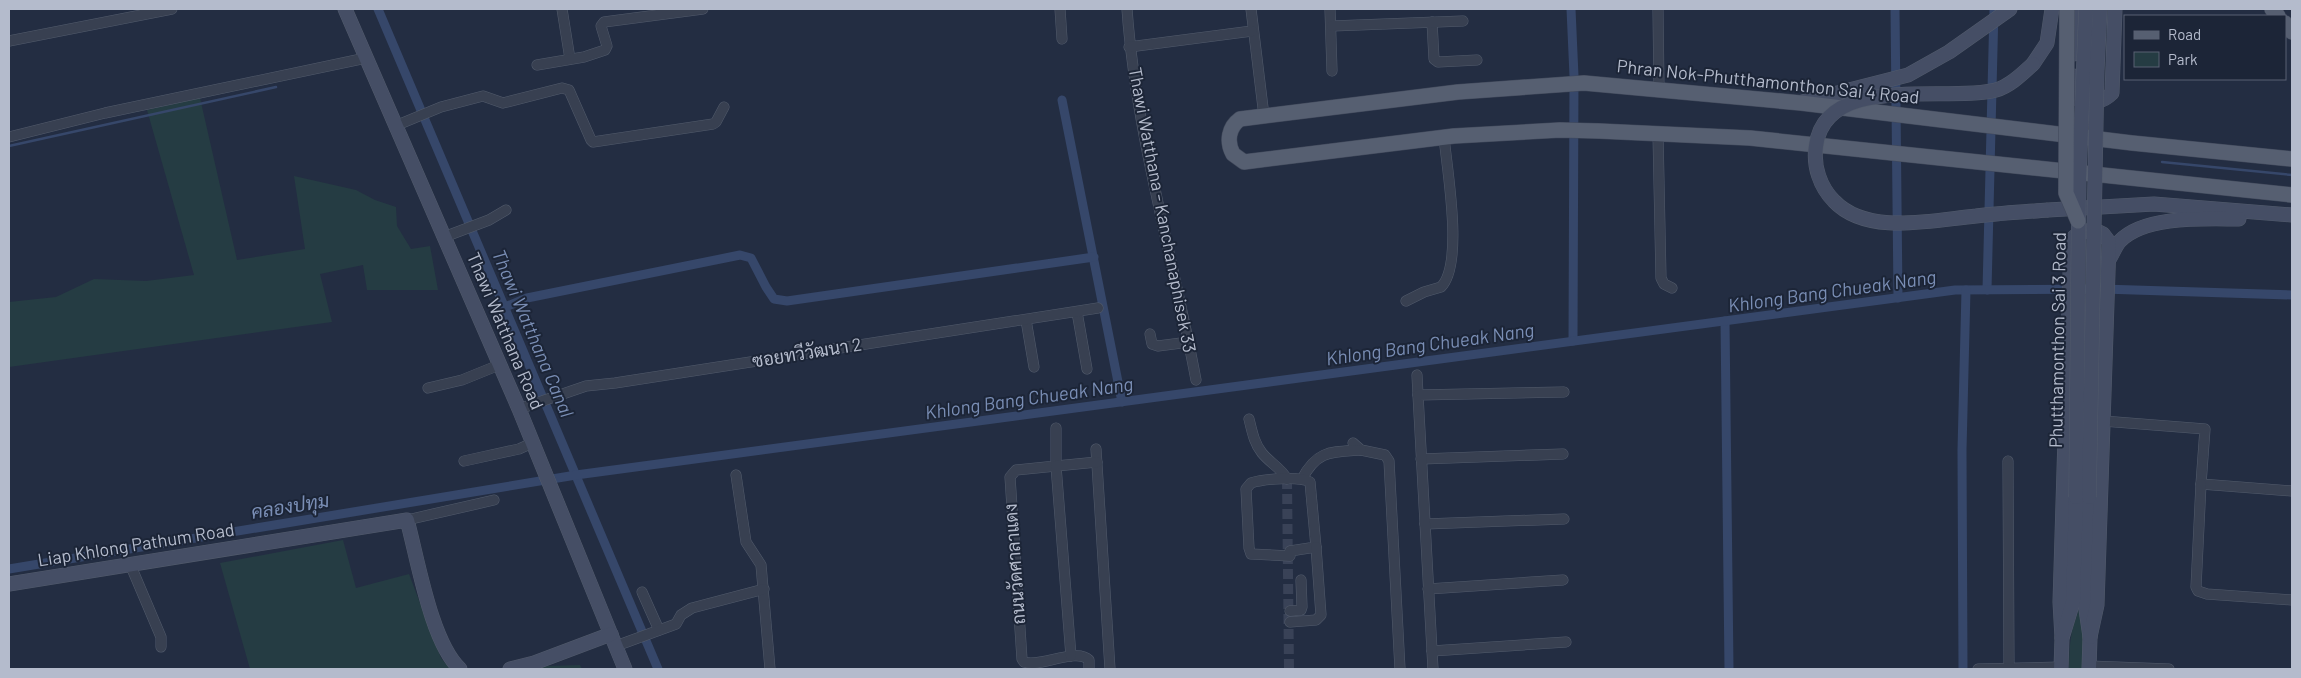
<svg xmlns="http://www.w3.org/2000/svg" width="2301" height="678" viewBox="0 0 2301 678" font-family="Barlow,Sarabun,sans-serif">
	<style>
		.green { fill: #253c43 }
		.lines { fill: none; stroke-linecap: round; stroke-linejoin: round }
		.stream { stroke: #36476a; stroke-width: 2.5 }
		.canal { stroke: #36476a; stroke-width: 9 }
		.street-tunnel { stroke: #394257; stroke-width: 10; stroke-dasharray: 10 5; stroke-linecap: butt }
		.street-casing { stroke: #525b6c; stroke-width: 11 }
		.secondary-casing { stroke: #525b6c; stroke-width: 15 }
		.primary-casing { stroke: #41495b; stroke-width: 16 }
		.street { stroke: #384051; stroke-width: 10 }
		.secondary { stroke: #454e65; stroke-width: 14 }
		.primary { stroke: #565f71; stroke-width: 15 }
		.secondary-bridge-casing { stroke: #525b6c; stroke-width: 15; stroke-linecap: butt }
		.primary-bridge-casing { stroke: #41495b; stroke-width: 16; stroke-linecap: butt }
		.secondary-bridge { stroke: #454e65; stroke-width: 14 }
		.primary-bridge { stroke: #565f71; stroke-width: 15 }
		.labels { text-anchor: middle; stroke-width: 4; stroke-linejoin: round; paint-order: stroke }
		.street-label { font-size: 18px; fill: #b4bbcc; stroke: #1c2537 }
		.water-label { font-size: 19px; font-style: italic; fill: #7a8eb5; stroke: #1c2537 }
	</style>
	<rect width="100%" height="100%" fill="#232d42"/>
	<g class="green">
		<polygon points="200,98 237,260 305,249 294,176 356,190 375,200 396,207 397,226 411,249 430,246 438,290 367,290 363,265 320,274 332,322 9,367 9,302 56,297 94,279 146,281 194,275 147,110"/>
		<polygon points="343,540 356,588 409,574 441,658 450,669 250,669 220,563"/>
		<path d="M2079,610L2085,630L2083,669H2069C2069,648 2070,630 2079,610Z"/>
		<polygon points="580,665 582,669 533,669 547,666"/>
	</g>
	<g class="lines">
		<g class="stream">
			<polyline points="9,146 276,87"/>
			<polyline points="2162,162 2292,175"/>
		</g>
		<g class="canal">
			<polyline points="378,9 658,669"/>
			<polyline points="1571,9 1574,76 1573,341"/>
			<polyline points="1895,9 1898,298"/>
			<polyline points="1062,100 1122,402"/>
			<polyline points="1987,290 1994,9"/>
			<polyline points="505,307 527,298 740,255 751,258 766,287 774,299 787,301 1094,257"/>
			<polyline points="1725,321 1729,669"/>
			<polyline points="9,569 576,475 1955,290 2103,289 2292,295"/>
			<polyline points="1963,669 1962,450 1966,290"/>
		</g>
		<polyline class="street-tunnel" points="1287,479 1289,669"/>
		<g class="street-casing">
			<g id="street">
				<polyline points="562,9 570,59"/>
				<polyline points="1060,9 1062,39"/>
				<path d="M1127,9C1136,135 1173,256 1196,380"/>
				<polyline points="1251,9 1264,116"/>
				<polyline points="1330,9 1332,71"/>
				<polyline points="1658,9 1659,89"/>
				<polyline points="1432,22 1434,59 1438,62 1477,60"/>
				<polyline points="1332,26 1463,21"/>
				<polyline points="9,41 172,9"/>
				<polyline points="1129,47 1252,31"/>
				<polyline points="537,65 584,57 605,50 607,46 601,26 604,22 703,9"/>
				<polyline points="395,126 441,107 483,96 503,103 562,88 569,90 591,140 593,142 713,124 716,122 724,107"/>
				<polyline points="1658,134 1661,278 1664,284 1672,288"/>
				<polyline points="9,137 105,113 366,58"/>
				<polyline points="444,237 489,220 506,210"/>
				<path d="M1406,301L1424,292L1441,287C1464,264 1447,170 1444,137"/>
				<polyline points="1077,312 1087,369"/>
				<polyline points="1026,320 1034,367"/>
				<polyline points="1150,334 1152,344 1158,346 1189,342"/>
				<polyline points="1417,375 1418,395"/>
				<polyline points="428,388 462,380 499,365"/>
				<polyline points="519,409 586,386 615,383 1098,308"/>
				<path d="M1249,419C1252,431 1254,443 1262,453C1270,463 1281,468 1287,479"/>
				<polyline points="2103,421 2205,429 2201,484 2292,491"/>
				<path d="M1056,428V466L1016,470L1010,477L1022,659L1024,662C1041,668 1076,647 1089,660V669"/>
				<polyline points="1353,443 1361,450 1385,455 1389,461 1400,669"/>
				<polyline points="1096,449 1110,669"/>
				<polyline points="1421,459 1563,454"/>
				<polyline points="464,461 519,449 532,443"/>
				<polyline points="2008,461 2009,668"/>
				<polyline points="736,475 746,542 761,565 770,669"/>
				<path d="M1302,479C1317,450 1331,452 1361,450"/>
				<polyline points="2201,484 2196,587 2198,591 2207,594 2292,600"/>
				<polyline points="407,520 494,500"/>
				<polyline points="1425,524 1564,519"/>
				<path d="M1290,551L1316,547L1310,482C1299,476 1264,479 1251,483L1246,489L1249,548L1251,554L1290,556"/>
				<polyline points="130,564 161,637 161,647"/>
				<polyline points="1428,589 1563,580"/>
				<polyline points="642,592 659,630"/>
				<polyline points="1290,611 1301,610 1302,607 1301,580"/>
				<polyline points="1290,622 1316,620 1321,615 1316,547"/>
				<polyline points="616,646 676,624 681,615 692,608 764,589"/>
				<polyline points="1432,651 1566,642"/>
				<polyline points="1071,656 1056,466 1097,462"/>
				<polyline points="2089,666 2169,669"/>
				<polyline points="1433,669 1418,395 1564,392"/>
				<polyline points="1978,669 2061,667"/>
			</g>
		</g>
		<g class="secondary-casing">
			<g id="secondary">
				<polyline points="345,9 519,409 625,669"/>
				<polyline points="2074,54 2075,9"/>
				<polyline points="2033,64 2047,43 2052,9"/>
				<path d="M2074,76V93L2079,100C2093,103 2102,103 2112,93L2115,9"/>
				<polyline points="1802,102 1908,75 1949,52 2010,9"/>
				<polyline points="2048,210 2154,204 2292,215"/>
				<path d="M2110,258C2113,253 2116,245 2120,241C2145,215 2206,219 2239,219"/>
				<polyline points="2089,497 2085,603 2090,637 2089,669"/>
				<path d="M9,584L407,520C418,560 431,642 460,669"/>
				<path d="M2062,638L2060,602L2071,240C2080,230 2091,228 2103,234L2109,242L2097,605L2090,637"/>
				<polyline points="510,669 534,663 611,634"/>
				<polyline points="2061,669 2062,638 2073,602 2076,497"/>
			</g>
		</g>
		<g class="primary-casing">
			<g id="primary">
				<polyline points="2272,9 2278,16"/>
				<polyline points="2285,23 2292,32"/>
				<path d="M2292,159L2132,143L1801,103L1584,83L1458,92L1240,119C1229,127 1226,141 1233,154L1244,162L1454,136L1560,130L1599,131L1750,138L2292,195"/>
			</g>
		</g>
		<use href="#street" class="street"/>
		<use href="#secondary" class="secondary"/>
		<use href="#primary" class="primary"/>
		<g class="secondary-bridge-casing">
			<g id="secondary-bridge">
				<path d="M2033,64C2022,74 2010,86 1996,90C1948,103 1825,72 1816,146C1813,166 1820,187 1834,201C1867,236 1933,220 1976,216C2000,213 2024,212 2048,210"/>
				<polyline points="2076,497 2079,178 2086,9"/>
				<polyline points="2089,497 2097,71 2100,9"/>
			</g>
		</g>
		<g class="primary-bridge-casing">
			<polyline id="primary-bridge" points="2067,9 2066,193 2078,221"/>
		</g>
		<use href="#secondary-bridge" class="secondary-bridge"/>
		<use href="#primary-bridge" class="primary-bridge"/>
	</g>
	<g class="labels">
		<g class="street-label">
			<text transform="translate(1768 82) rotate(6)" y="6">Phran Nok-Phutthamonthon Sai 4 Road</text>
			<text transform="translate(1162 210) rotate(79)" y="6">Thawi Watthana - Kanchanaphisek 33</text>
			<text transform="translate(505 331) rotate(67)" y="6">Thawi Watthana Road</text>
			<text transform="translate(2058 340) rotate(-89)" y="6">Phutthamonthon Sai 3 Road</text>
			<text transform="translate(807 353) rotate(-9)" y="6">ซอยทวีวัฒนา 2</text>
			<text transform="translate(136 545) rotate(-9)" y="6">Liap Khlong Pathum Road</text>
			<text transform="translate(1015 564) rotate(-94)" y="6">ถนนวัดศาลาแดง</text>
		</g>
		<g class="water-label">
			<text transform="translate(1832 291) rotate(-8)" y="7">Khlong Bang Chueak Nang</text>
			<text transform="translate(533 333) rotate(67)" y="7">Thawi Watthana Canal</text>
			<text transform="translate(1430 344) rotate(-8)" y="7">Khlong Bang Chueak Nang</text>
			<text transform="translate(1029 398) rotate(-8)" y="7">Khlong Bang Chueak Nang</text>
			<text transform="translate(290 506) rotate(-9)" y="7">คลองปทุม</text>
		</g>
	</g>
	<rect width="2301" height="678" fill="none" stroke="#b4bbcc" stroke-width="20"/>
	<rect x="2124" y="15" width="162" height="65" fill="#1c2537" stroke="#596173"/>
	<rect x="2134" y="31" width="25" height="8" fill="#565f71" stroke="#596173"/>
	<text x="2168" y="40" font-size="15" fill="#b4bbcc">Road</text>
	<rect x="2134" y="52" width="25" height="15" fill="#253c43" stroke="#596173"/>
	<text x="2168" y="65" font-size="15" fill="#b4bbcc">Park</text>
</svg>
